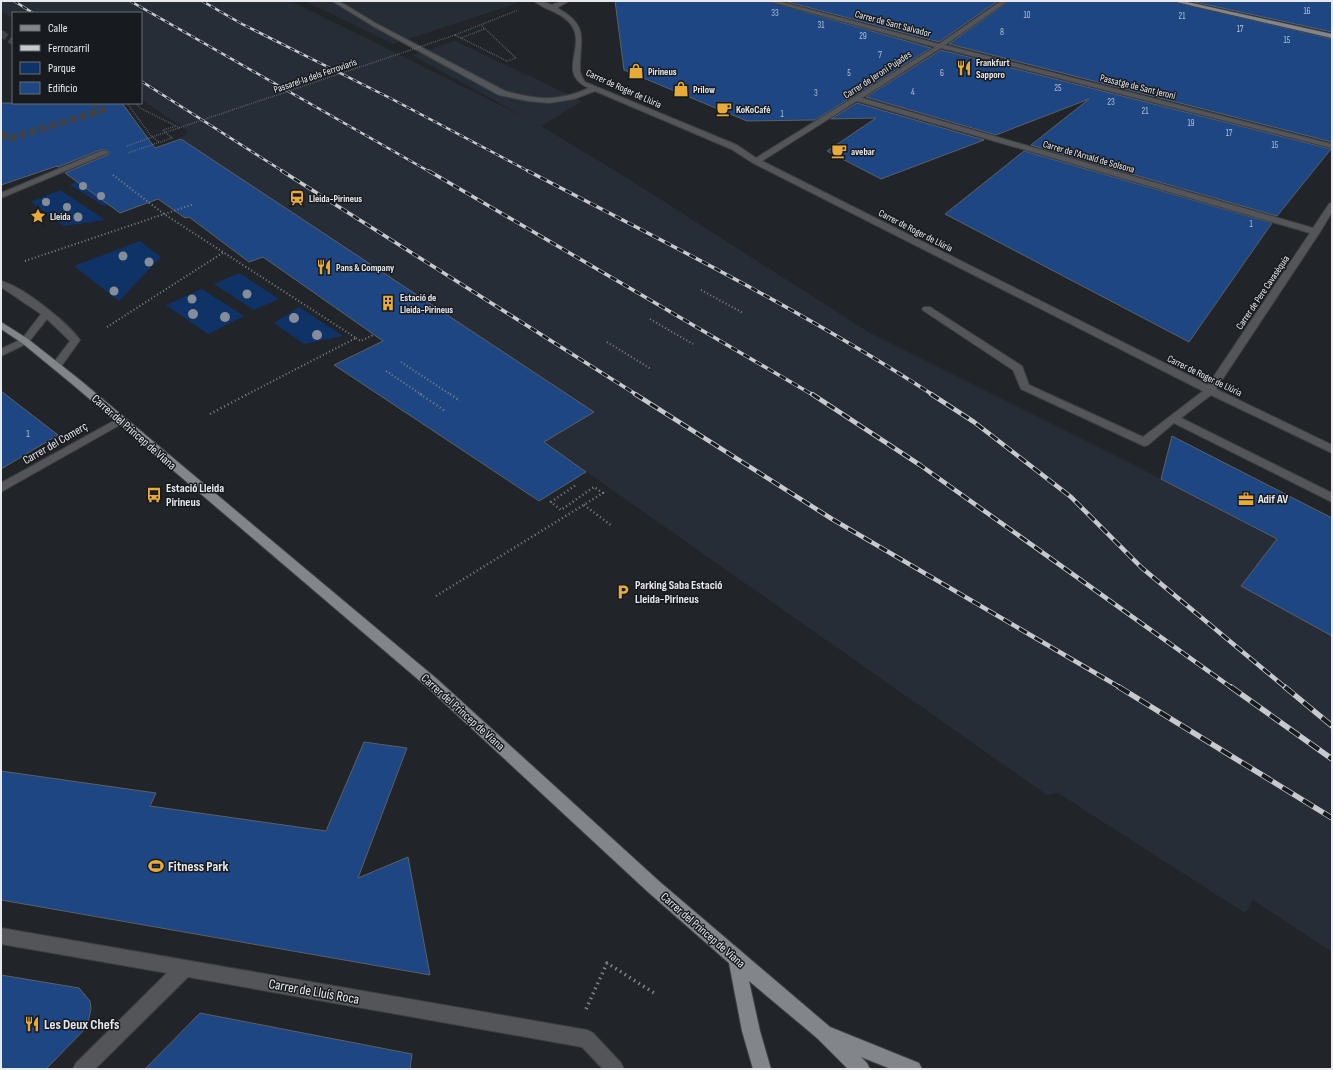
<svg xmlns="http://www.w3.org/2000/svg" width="1333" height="1070" viewBox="0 0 1333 1070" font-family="'Sofia Sans Condensed',sans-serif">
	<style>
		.built { fill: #272d37 }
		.green { fill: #103367 }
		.building { fill: #1d4683; stroke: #5c6065 }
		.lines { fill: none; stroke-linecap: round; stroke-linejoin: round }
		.minor-tunnel { stroke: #3f4246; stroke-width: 7; stroke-dasharray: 7 3.5; stroke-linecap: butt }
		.minor-casing { stroke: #3d4044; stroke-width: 2 }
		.major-casing { stroke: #3d4044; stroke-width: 2 }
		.path-far3 { stroke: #818489; stroke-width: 1.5; stroke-dasharray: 0.5 1.5; stroke-linecap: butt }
		.path-far2 { stroke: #818489; stroke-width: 2; stroke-dasharray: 1 2.5; stroke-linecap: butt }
		.path-far1 { stroke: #818489; stroke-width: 2.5; stroke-dasharray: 1 3; stroke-linecap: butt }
		.path { stroke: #818489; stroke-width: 3.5; stroke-dasharray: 1.5 4; stroke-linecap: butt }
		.minor { fill: #535558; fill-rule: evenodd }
		.major { fill: #82868b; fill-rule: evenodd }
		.rail-far3-casing { stroke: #c7c9ce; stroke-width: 2.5 }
		.rail-far2-casing { stroke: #c7c9ce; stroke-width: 3.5 }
		.rail-far1-casing { stroke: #c7c9ce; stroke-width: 4.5 }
		.rail-casing { stroke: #c7c9ce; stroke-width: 5.5 }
		.rail-far3 { stroke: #171a1f; stroke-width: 1.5; stroke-dasharray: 5; stroke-linecap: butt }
		.rail-far2 { stroke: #171a1f; stroke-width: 2.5; stroke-dasharray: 7; stroke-linecap: butt }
		.rail-far1 { stroke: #171a1f; stroke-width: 3; stroke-dasharray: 9; stroke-linecap: butt }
		.rail { stroke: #171a1f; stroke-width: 4; stroke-dasharray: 12; stroke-linecap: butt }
		.path-bridge { stroke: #818489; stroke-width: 1.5; stroke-dasharray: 0.5 1.5; stroke-linecap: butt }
		.tree { fill: #858d9a }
		.labels { text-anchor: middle; stroke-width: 3; stroke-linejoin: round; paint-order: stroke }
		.far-number-label { font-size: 9px; fill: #b4c0d2 }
		.far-street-label { font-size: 10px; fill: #e7e9ed; stroke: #171a1f }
		.far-poi-label { font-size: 10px; font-weight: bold; fill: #e7e9ed; stroke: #171a1f; text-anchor: start }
		.number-label { font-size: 10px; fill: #b4c0d2 }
		.street-label { font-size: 12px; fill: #e7e9ed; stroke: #171a1f }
		.poi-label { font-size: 12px; font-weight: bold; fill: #e7e9ed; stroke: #171a1f; text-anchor: start }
		.near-poi-label { font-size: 14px; font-weight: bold; fill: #e7e9ed; stroke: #171a1f; text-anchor: start }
		.near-street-label { font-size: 14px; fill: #e7e9ed; stroke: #171a1f }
	</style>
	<rect width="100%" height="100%" fill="#212429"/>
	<g class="built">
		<polygon points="1,1 291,1 528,119 412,55 455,41 582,101 541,126 627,178 870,333 1138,467 1332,569 1332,952 1253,900 1245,913 1058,793 1047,795 544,442 181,139 188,131 141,99 141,13 13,13 13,19 1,11"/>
		<polygon points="305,1 514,1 518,3 393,44"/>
	</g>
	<g class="green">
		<polygon points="93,174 129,197 104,206 70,185"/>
		<polygon points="60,190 105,220 64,226 31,202"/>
		<polygon points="140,241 161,257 119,301 74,266"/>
		<polygon points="239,273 279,299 254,310 214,284"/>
		<polygon points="202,289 244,316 208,334 166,305"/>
		<polygon points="299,307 343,336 304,344 274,323"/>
	</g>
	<g class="building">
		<polygon points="615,1 767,1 931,48 815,120 747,121 624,70"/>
		<polygon points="784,1 998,1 939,42"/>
		<polygon points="1009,1 1171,1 1332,39 1332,142 949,44"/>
		<polygon points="1190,1 1332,1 1332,32"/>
		<polygon points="941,50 1331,149 1277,216 1031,145 1089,99 996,135 866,97"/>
		<polygon points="1,103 122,103 155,148 181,139 594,412 544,442 586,472 539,501 334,365 383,341 263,257 249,262 189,217 185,218 158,199 120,213 65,173 109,154 109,152 107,150 100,150 58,167 57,166 1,185"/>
		<polygon points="857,103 984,140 881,179 827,151 876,118 831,119"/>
		<polygon points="1024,151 1272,223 1189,342 945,214"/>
		<polygon points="1,391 58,435 1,469"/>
		<polygon points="1172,436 1332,518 1332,636 1241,586 1277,539 1161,479"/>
		<polygon points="364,742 407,748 358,878 408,857 430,975 1,900 1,771 156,793 150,806 326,831"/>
		<polygon points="1,975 79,988 90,1001 91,1009 87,1027 46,1069 1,1069"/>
		<polygon points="200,1013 412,1054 410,1069 145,1069"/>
	</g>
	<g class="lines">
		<g class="minor-tunnel">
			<polyline points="1,33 13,42"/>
			<polyline points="1,133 8,139 103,110 94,103"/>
		</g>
		<g class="minor-casing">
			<g id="minor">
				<path d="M332,1H339L377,24L505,91C536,100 559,102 589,88C556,74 586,48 572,26C563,12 546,11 534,1H542L552,5L561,1H569L557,8C591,26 579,40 580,71L582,77L585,82L737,145L756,158L935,47L768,1H778L939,44L1001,1H1008L945,45L1332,144V148L941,48L862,98L1313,228L1329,204L1332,203V212L1320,232L1216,389L1332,445V453L1211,395L1181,418L1332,493V502L1174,423L1148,445L1144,446L1021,389L1013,370L924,311L922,309L924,307H930L1022,366L1029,385L1143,437L1203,391L753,163L731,149L595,91L574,99L549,103L528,101L499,95L373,26ZM857,101L1310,233L1208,385L762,161Z"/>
				<polygon points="101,151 107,151 108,153 1,198 1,193"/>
				<path d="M1,281C22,286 67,322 80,340L60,368L56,369L51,366L70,341L47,319L28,343L1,356V349L22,339L41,314L1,287Z"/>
				<polygon points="121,417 126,420 125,422 1,492 1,483"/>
				<polygon points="1,928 587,1030 593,1033 621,1063 624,1069 603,1069 582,1047 188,977 95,1069 73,1069 76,1063 167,973 1,944"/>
			</g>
		</g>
		<g class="major-casing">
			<g id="major">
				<polygon points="1172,1 1183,1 1332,34 1332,38"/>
				<polygon points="1,322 28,339 80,380 437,679 660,882 830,1027 919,1063 922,1069 891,1069 861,1057 867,1063 870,1069 848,1069 817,1038 749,981 760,1031 771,1069 753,1069 742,1031 729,963 648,892 427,687 72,384 22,343 1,329"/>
			</g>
		</g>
		<g class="path-far3">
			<polyline points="455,35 507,61 516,58 481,25"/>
			<polyline points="455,35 518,10"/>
			<polyline points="461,38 484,29"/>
			<polyline points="127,103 151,136 159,142"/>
			<polyline points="136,103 140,108 180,128"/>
			<polyline points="127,146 149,138"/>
			<polyline points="128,153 172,138 163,130 176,126"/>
		</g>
		<g class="path-far2">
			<polyline points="113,175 164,214 356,338 246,395"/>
			<polyline points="25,261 194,204"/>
			<polyline points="701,290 743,313"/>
			<polyline points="650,319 693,344"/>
			<polyline points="107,327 224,252"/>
			<polyline points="356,338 361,341 373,335"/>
			<polyline points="607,342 651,369"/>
			<polyline points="401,362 451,395"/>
			<polyline points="386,371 422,395"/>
		</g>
		<g class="path-far1">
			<polyline points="420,394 445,411"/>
			<polyline points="450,394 460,401"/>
			<polyline points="210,414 248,394"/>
			<polyline points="584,505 612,526"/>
			<polyline points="436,596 603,493 594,487 561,510 551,502 576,485"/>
		</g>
		<polyline class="path" points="586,1009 607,963 654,993"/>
		<use href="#minor" class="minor"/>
		<use href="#major" class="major"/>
		<g class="rail-far3-casing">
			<g id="rail-far3">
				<polyline points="14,1 33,13"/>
				<polyline points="130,1 430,172"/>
				<polyline points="202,1 242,24 390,98 530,172"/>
				<polyline points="141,81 284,172"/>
			</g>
		</g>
		<g class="rail-far2-casing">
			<g id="rail-far2">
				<polyline points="282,171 637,395"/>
				<polyline points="429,171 813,395"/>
				<path d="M528,171C665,242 803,311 933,395"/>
			</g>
		</g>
		<g class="rail-far1-casing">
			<g id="rail-far1">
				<polyline points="635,394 832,519 1121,688"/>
				<polyline points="812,394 920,465 1232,688"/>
				<polyline points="931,394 974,422 1071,497 1142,568 1286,688"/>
			</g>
		</g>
		<g class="rail-casing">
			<g id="rail">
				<polyline points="1119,687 1332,818"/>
				<polyline points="1231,687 1332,759"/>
				<polyline points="1285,687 1332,726"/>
			</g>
		</g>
		<use href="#rail-far3" class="rail-far3"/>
		<use href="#rail-far2" class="rail-far2"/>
		<use href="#rail-far1" class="rail-far1"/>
		<use href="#rail" class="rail"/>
		<polyline class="path-bridge" points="149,138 455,35"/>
	</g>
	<g class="tree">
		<circle cx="83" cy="186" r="4"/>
		<circle cx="101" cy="196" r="4"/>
		<circle cx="46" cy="202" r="4"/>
		<circle cx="67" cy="207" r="4"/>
		<circle cx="78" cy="217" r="4.5"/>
		<circle cx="123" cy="256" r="4.5"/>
		<circle cx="149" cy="262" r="4.5"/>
		<circle cx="114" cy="291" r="4.5"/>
		<circle cx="247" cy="294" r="4.5"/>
		<circle cx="192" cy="299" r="4.5"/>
		<circle cx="193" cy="314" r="5"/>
		<circle cx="225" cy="317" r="5"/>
		<circle cx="294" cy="318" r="5"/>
		<circle cx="317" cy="335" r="5"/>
	</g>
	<defs>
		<g id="restaurant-bare" transform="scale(1.2)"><path d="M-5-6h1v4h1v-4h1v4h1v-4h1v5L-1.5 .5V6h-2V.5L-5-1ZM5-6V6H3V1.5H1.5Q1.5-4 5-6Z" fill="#e9ab38" stroke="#171a1f" stroke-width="2.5" paint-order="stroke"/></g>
		<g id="shop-bare" transform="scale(1.2)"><path d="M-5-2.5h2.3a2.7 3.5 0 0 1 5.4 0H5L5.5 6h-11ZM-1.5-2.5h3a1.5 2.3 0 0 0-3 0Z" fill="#e9ab38" stroke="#171a1f" stroke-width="2.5" paint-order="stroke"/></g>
		<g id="cafe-bare" transform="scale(1.2)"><path d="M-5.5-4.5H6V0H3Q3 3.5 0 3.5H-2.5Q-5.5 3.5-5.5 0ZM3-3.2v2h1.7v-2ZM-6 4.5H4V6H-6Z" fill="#e9ab38" stroke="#171a1f" stroke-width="2.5" paint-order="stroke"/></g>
		<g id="station-bare" transform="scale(1.2)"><path d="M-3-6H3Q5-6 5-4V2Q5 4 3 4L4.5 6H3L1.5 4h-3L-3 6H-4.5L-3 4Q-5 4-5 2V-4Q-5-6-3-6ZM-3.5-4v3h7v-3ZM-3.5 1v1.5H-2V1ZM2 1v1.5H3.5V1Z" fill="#e9ab38" stroke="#171a1f" stroke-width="2.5" paint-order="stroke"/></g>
		<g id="sight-bare" transform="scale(1.2)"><path d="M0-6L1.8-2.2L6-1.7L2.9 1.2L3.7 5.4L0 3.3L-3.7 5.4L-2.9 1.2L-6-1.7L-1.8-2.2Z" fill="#e9ab38" stroke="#171a1f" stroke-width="2.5" paint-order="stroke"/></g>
		<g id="building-bare" transform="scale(1.2)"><path d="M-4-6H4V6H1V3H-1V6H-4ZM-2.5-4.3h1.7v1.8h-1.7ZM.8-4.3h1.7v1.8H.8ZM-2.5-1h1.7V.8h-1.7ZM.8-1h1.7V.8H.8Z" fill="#e9ab38" stroke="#171a1f" stroke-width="2.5" paint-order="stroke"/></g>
		<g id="bus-bare" transform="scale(1.2)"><path d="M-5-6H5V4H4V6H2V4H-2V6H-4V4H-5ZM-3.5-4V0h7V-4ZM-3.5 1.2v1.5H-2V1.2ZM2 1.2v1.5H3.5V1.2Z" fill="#e9ab38" stroke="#171a1f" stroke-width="2.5" paint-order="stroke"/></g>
		<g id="office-bare" transform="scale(1.2)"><path d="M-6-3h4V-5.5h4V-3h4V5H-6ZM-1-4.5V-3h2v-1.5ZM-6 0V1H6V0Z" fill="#e9ab38" stroke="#171a1f" stroke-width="2.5" paint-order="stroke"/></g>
		<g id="parking-bare" transform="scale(1.2)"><path d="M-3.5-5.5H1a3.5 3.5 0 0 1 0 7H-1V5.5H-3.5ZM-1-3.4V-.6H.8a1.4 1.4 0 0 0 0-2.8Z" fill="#e9ab38" stroke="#171a1f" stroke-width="2.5" paint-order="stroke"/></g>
		<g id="stadium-bare" transform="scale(1.2)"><path d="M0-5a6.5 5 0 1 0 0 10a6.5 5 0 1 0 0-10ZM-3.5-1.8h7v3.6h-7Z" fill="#e9ab38" stroke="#171a1f" stroke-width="2.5" paint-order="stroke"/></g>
	</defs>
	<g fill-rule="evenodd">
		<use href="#restaurant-bare" x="964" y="68"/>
		<use href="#shop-bare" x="636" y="71"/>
		<use href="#shop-bare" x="681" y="89"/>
		<use href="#cafe-bare" x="724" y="109"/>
		<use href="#cafe-bare" x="839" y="151"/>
		<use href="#station-bare" x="297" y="198"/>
		<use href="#sight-bare" x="38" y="216"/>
		<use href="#restaurant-bare" x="324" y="267"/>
		<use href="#building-bare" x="388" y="303"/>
		<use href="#bus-bare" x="154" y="495"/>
		<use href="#office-bare" x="1246" y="499"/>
		<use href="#parking-bare" x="623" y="592"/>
		<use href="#stadium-bare" x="156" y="866"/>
		<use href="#restaurant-bare" x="32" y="1024"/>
	</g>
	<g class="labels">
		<g class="far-number-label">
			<text x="1307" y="14">16</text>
			<text x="775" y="16">33</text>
			<text x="1027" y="18">10</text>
			<text x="1182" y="19">21</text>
			<text x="821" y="28">31</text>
			<text x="1240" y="32">17</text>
			<text x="1002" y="35">8</text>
			<text x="863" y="39">29</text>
			<text x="1287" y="43">15</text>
			<text x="880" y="58">7</text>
			<text x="849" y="76">5</text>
			<text x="942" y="76">6</text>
			<text x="1058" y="91">25</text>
			<text x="913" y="95">4</text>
			<text x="816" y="96">3</text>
			<text x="1111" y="105">23</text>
			<text x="1145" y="114">21</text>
			<text x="782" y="117">1</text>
			<text x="1191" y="126">19</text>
			<text x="1229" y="136">17</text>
			<text x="1275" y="148">15</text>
			<text x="1251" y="227">1</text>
		</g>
		<g class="far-street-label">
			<text transform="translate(893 23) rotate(15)" y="4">Carrer de Sant Salvador</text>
			<text transform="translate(877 74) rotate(-33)" y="4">Carrer de Jeroni Pujades</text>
			<text transform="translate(315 75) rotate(-19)" y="4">Passarel·la dels Ferroviaris</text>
			<text transform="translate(1138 86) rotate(14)" y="4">Passatge de Sant Jeroni</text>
			<text transform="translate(624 88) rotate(24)" y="4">Carrer de Roger de Llúria</text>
			<text transform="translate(1089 156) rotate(16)" y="4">Carrer de l'Arnald de Solsona</text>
			<text transform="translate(916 230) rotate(27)" y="4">Carrer de Roger de Llúria</text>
			<text transform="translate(1262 292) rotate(-56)" y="4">Carrer de Pere Cavasèquia</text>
			<text transform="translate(1205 375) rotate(26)" y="4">Carrer de Roger de Llúria</text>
		</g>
		<g class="far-poi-label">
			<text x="976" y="66">Frankfurt<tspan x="976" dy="12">Sapporo</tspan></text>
			<text x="648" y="75">Pirineus</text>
			<text x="693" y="93">Prilow</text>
			<text x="736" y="113">KoKoCafé</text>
			<text x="851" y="155">avebar</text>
			<text x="309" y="202">Lleida-Pirineus</text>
			<text x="50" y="220">Lleida</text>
			<text x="336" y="271">Pans &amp; Company</text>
			<text x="400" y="301">Estació de<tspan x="400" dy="12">Lleida-Pirineus</tspan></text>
		</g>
		<g class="number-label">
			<text x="28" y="437">1</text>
		</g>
		<g class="street-label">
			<text transform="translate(134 432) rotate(41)" y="4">Carrer del Princep de Viana</text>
			<text transform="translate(55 443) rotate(-30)" y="4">Carrer del Comerç</text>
			<text transform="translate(463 712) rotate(42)" y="4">Carrer del Princep de Viana</text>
			<text transform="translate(703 930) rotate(41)" y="4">Carrer del Princep de Viana</text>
		</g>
		<g class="poi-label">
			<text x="166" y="492">Estació Lleida<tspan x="166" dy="14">Pirineus</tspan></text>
			<text x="1258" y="503">Adif AV</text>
			<text x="635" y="589">Parking Saba Estació<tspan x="635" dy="14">Lleida-Pirineus</tspan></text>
		</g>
		<g class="near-poi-label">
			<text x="168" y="871">Fitness Park</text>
			<text x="44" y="1029">Les Deux Chefs</text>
		</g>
		<g class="near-street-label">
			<text transform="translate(314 991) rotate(10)" y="5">Carrer de Lluís Roca</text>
		</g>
	</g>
	<rect width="1333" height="1070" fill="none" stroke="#e7e9ed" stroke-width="4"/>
	<rect x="12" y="12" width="130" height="92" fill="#171a1f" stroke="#6a6d71"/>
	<rect x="20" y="25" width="20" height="6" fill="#82868b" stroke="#6a6d71"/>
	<text x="48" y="32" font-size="12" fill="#e7e9ed">Calle</text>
	<rect x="20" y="45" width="20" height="6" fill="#c7c9ce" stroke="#6a6d71"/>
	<text x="48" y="52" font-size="12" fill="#e7e9ed">Ferrocarril</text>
	<rect x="20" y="62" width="20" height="12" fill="#103367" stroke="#6a6d71"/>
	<text x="48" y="72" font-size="12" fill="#e7e9ed">Parque</text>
	<rect x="20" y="82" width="20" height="12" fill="#1d4683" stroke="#6a6d71"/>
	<text x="48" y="92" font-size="12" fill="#e7e9ed">Edificio</text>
</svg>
